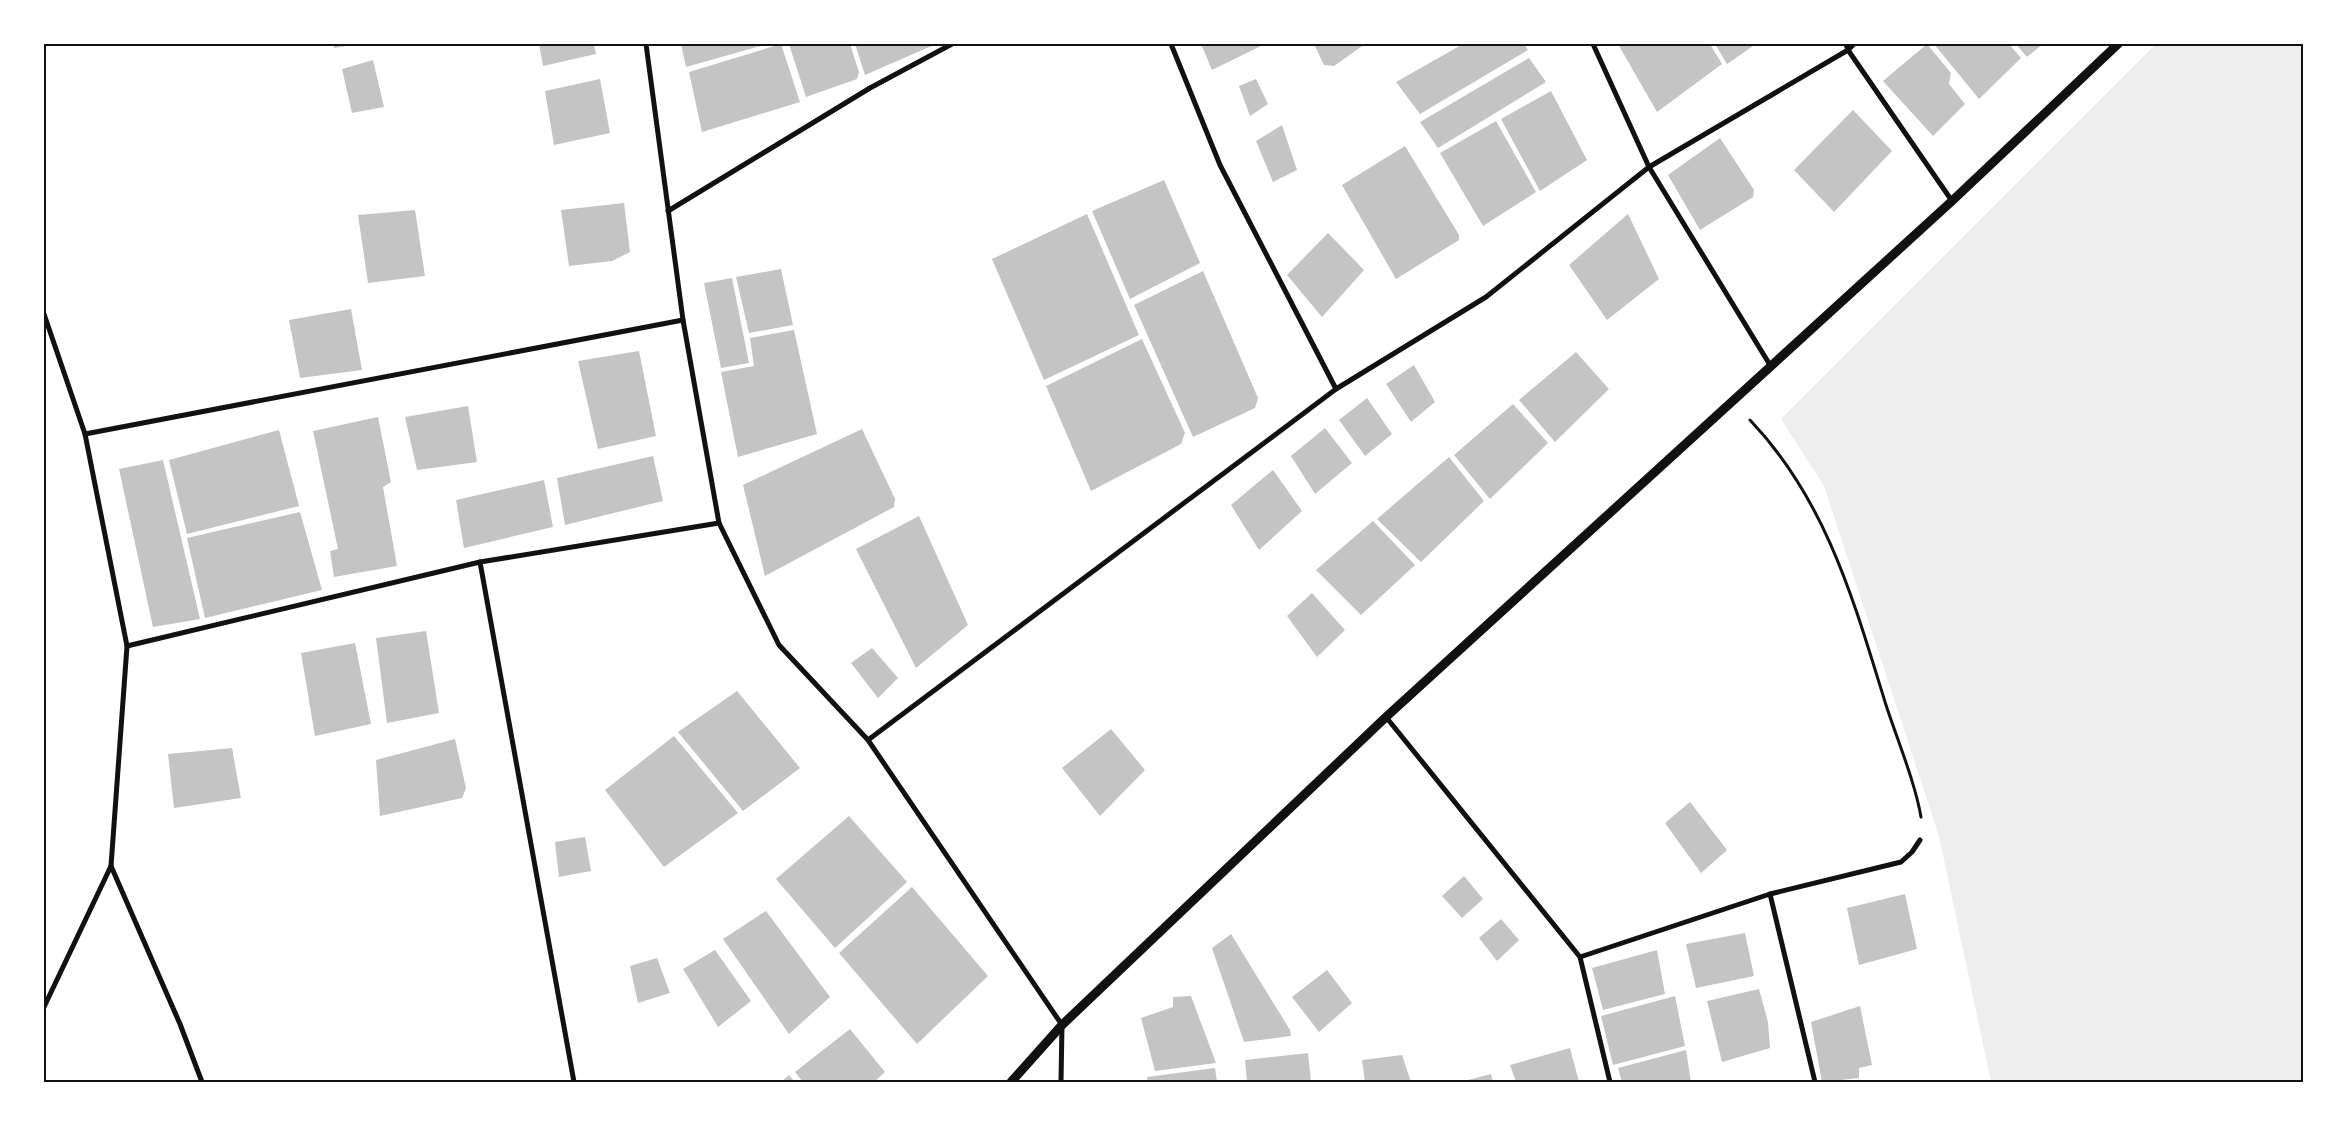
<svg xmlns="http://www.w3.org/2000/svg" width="2347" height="1126" viewBox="0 0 2347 1126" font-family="'Archivo Narrow',sans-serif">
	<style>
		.green { fill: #eee }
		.building { fill: #c4c4c4 }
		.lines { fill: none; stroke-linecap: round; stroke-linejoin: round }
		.path { stroke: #111; stroke-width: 3 }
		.minor { stroke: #111; stroke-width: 5 }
		.tertiary { stroke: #111; stroke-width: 9 }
		.neatline { fill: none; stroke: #111; stroke-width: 2 }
	</style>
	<rect width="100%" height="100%" fill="#fff"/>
	<polygon class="green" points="2156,44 2303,44 2303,1082 1991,1082 1939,836 1824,486 1781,419"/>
	<g class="building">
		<polygon points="333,44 351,44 351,45 334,48"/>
		<polygon points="539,44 594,44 596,54 543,66"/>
		<polygon points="681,44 768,44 686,67"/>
		<polygon points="781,44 800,102 702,132 689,72"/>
		<polygon points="789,44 850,44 859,72 857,79 806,97"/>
		<polygon points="855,44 936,44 865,75"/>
		<polygon points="1201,44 1265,44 1212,70"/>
		<polygon points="1314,44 1365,44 1334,66 1324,65"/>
		<polygon points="1463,44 1524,44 1528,50 1420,114 1396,82"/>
		<polygon points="1618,44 1710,44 1722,64 1657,112"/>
		<polygon points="1715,44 1756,44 1727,64"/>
		<polygon points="1927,44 1951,73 1949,84 1965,104 1933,136 1883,81"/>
		<polygon points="1934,44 2009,44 2021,58 1979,99"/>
		<polygon points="2016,44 2043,44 2027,57"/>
		<polygon points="1529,58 1546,82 1438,148 1420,122"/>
		<polygon points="373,60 384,107 352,113 342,69"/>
		<polygon points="600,79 610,133 554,145 545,91"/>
		<polygon points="1256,79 1268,104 1250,116 1239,86"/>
		<polygon points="1551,91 1587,160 1540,191 1501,119"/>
		<polygon points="1853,110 1892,151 1834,212 1794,170"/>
		<polygon points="1496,121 1536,192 1483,226 1440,153"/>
		<polygon points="1282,125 1297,170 1273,182 1256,141"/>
		<polygon points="1720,138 1754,190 1753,197 1700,230 1668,175"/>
		<polygon points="1405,146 1459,235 1459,240 1396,279 1342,185"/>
		<polygon points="1164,180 1200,263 1130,299 1092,211"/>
		<polygon points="624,203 630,252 612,261 569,266 561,210"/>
		<polygon points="415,210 425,276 368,283 358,215"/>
		<polygon points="1087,214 1139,335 1044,380 992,259"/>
		<polygon points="1628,214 1659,279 1607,320 1569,265"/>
		<polygon points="1328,233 1364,270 1322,317 1287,275"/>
		<polygon points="781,269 793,325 749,333 736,277"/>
		<polygon points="1203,271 1258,398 1255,408 1193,437 1134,305"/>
		<polygon points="732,278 749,363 721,368 704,283"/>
		<polygon points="351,309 362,370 300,378 289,320"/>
		<polygon points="794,330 817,434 738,457 721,372 754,366 750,338"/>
		<polygon points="1142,339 1185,433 1181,444 1091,491 1046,386"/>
		<polygon points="639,351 656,436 598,449 578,361"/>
		<polygon points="1576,352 1609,389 1555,442 1519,400"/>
		<polygon points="1414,365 1435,402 1411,422 1386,384"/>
		<polygon points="1367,398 1392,434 1365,456 1339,420"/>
		<polygon points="1513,404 1548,443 1490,499 1454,455"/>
		<polygon points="468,406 477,462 417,470 405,417"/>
		<polygon points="378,417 391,482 383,487 397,566 334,577 330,551 338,549 313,431"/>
		<polygon points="1325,428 1352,463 1315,494 1291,456"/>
		<polygon points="862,429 895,499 894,507 765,576 743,485"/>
		<polygon points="279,430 299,506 187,534 169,460"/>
		<polygon points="653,456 663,501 565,525 557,478"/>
		<polygon points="1449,457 1484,501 1421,562 1377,519"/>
		<polygon points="163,460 200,619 153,627 119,469"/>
		<polygon points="1273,470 1302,511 1259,550 1231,505"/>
		<polygon points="544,480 553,527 464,548 456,500"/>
		<polygon points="300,512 322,590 205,618 187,538"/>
		<polygon points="919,516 968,625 916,668 856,549"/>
		<polygon points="1373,521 1415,565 1361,615 1316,570"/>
		<polygon points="1312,593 1345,630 1317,657 1287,616"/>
		<polygon points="426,631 439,713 387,723 376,638"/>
		<polygon points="355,643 371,724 315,736 301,653"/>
		<polygon points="872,648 898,678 878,698 851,663"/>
		<polygon points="737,691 800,768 743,811 678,732"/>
		<polygon points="1111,729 1145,770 1100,816 1062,768"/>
		<polygon points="674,736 738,813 664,867 605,790"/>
		<polygon points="455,739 466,788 462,798 380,816 376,760"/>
		<polygon points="232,748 241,798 174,808 168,754"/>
		<polygon points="1690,802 1727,850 1701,873 1665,823"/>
		<polygon points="849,816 907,882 835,948 776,879"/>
		<polygon points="585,837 591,871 559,877 555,842"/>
		<polygon points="1464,876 1483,899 1462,918 1442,896"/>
		<polygon points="912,887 988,976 917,1044 839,953"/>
		<polygon points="1905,894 1917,949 1859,965 1847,908"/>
		<polygon points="766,911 830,997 789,1034 723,939"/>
		<polygon points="1501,919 1519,940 1497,961 1479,938"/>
		<polygon points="1745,933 1754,976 1696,988 1686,944"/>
		<polygon points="1231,934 1290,1030 1291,1036 1244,1042 1212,948"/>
		<polygon points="715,950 751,1001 718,1027 683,969"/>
		<polygon points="1657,950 1665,994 1603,1010 1592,968"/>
		<polygon points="657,958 670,993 638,1003 630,966"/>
		<polygon points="1327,970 1352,1003 1319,1032 1292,997"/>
		<polygon points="1759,989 1768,1022 1770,1048 1722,1062 1707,1001"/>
		<polygon points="1191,996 1216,1063 1155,1071 1141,1018 1173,1007 1173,997"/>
		<polygon points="1675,996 1685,1046 1613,1065 1601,1016"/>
		<polygon points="1860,1006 1872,1065 1859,1068 1859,1078 1822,1082 1811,1022"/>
		<polygon points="850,1029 885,1072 874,1082 803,1082 795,1072"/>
		<polygon points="1570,1048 1579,1082 1516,1082 1510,1065"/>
		<polygon points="1686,1050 1691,1082 1622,1082 1618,1068"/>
		<polygon points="1308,1053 1311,1082 1247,1082 1245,1060"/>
		<polygon points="1402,1055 1411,1082 1365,1082 1362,1060"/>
		<polygon points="1215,1068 1217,1082 1148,1082 1147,1077"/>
		<polygon points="1491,1074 1493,1082 1464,1082 1464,1081"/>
		<polygon points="789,1075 795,1082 781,1082"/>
	</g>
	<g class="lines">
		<path class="path" d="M1750,420C1827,501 1854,602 1886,705C1897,739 1915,782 1921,817"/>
		<g class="minor">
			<polyline points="646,44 683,320 719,523 779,645 868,740 1062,1025 1061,1082"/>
			<polyline points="1171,44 1220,165 1336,389"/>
			<polyline points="1593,44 1649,167 1770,365"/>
			<polyline points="1846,44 1848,50 1952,201"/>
			<polyline points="668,211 870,88 952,44"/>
			<polyline points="44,314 85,434 127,646 111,866 180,1024 202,1082"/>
			<polyline points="85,434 683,320"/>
			<polyline points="480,562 574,1082"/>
			<polyline points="127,646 480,562 719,523"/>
			<polyline points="1386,717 1580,957 1610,1082"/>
			<polyline points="868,740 1336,389 1486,297 1649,167 1848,50 1854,44"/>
			<polyline points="1770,894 1815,1082"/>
			<polyline points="1580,957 1770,894 1901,862 1912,852 1920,840"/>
			<polyline points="44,1007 111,866"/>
		</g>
		<polyline class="tertiary" points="1011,1082 1062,1025 1386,717 1952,201 2118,44"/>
	</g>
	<rect width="2347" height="1126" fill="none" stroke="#ffffff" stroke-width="90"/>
	<rect x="45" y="45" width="2257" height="1036" class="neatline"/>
</svg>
